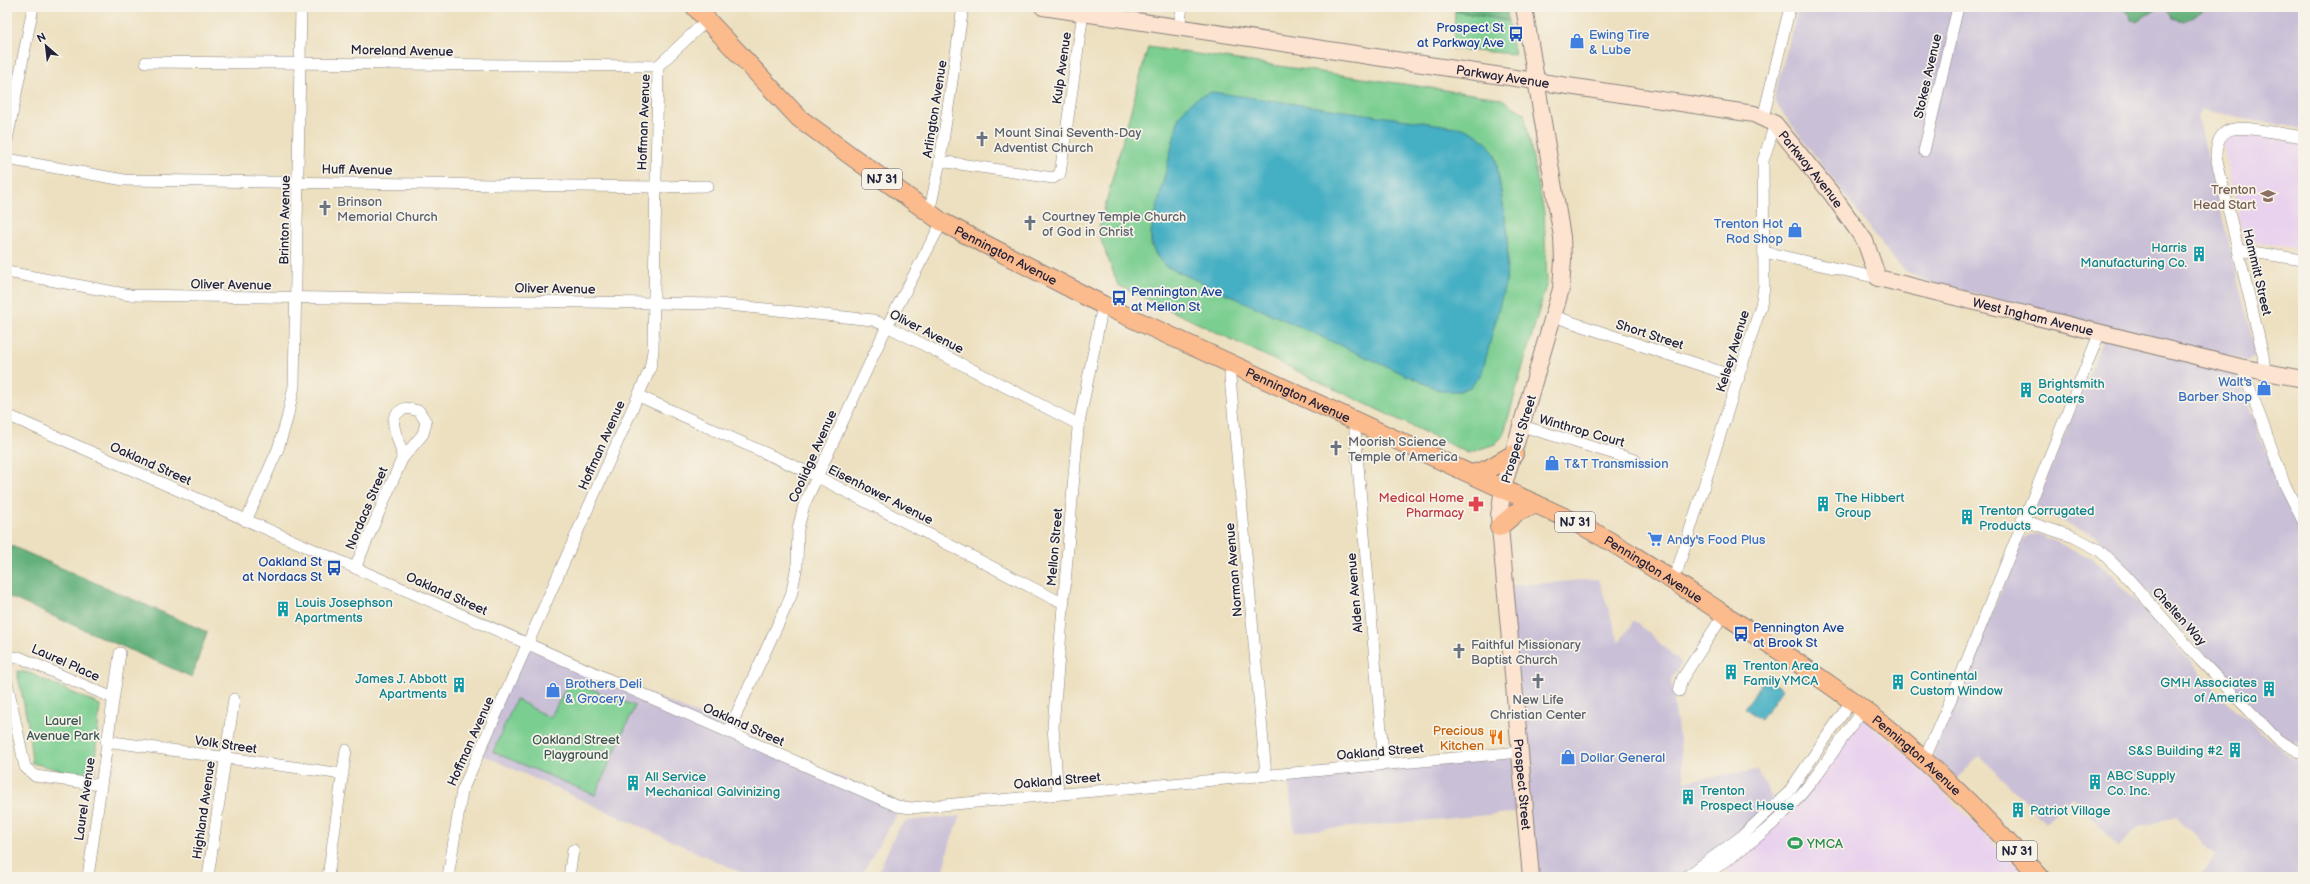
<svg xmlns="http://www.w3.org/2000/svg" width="2310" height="884" viewBox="0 0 2310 884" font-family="'Balsamiq Sans',sans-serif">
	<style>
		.built { fill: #e9d2ee }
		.industrial { fill: #c9bfd7 }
		.green { fill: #7ace90; stroke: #4e7866; fill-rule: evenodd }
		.forest { fill: #63b17a; stroke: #426a5a }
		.water { fill: #44afc3; stroke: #33687f }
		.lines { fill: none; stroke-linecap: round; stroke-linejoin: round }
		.street-casing { stroke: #88817e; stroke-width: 12 }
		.secondary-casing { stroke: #88817e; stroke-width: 18 }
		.primary-casing { stroke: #88817e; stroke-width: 20 }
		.street { stroke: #fff; stroke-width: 11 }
		.secondary { stroke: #fde4d1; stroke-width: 16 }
		.primary { stroke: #fbbb8d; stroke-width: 18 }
		.labels { text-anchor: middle; stroke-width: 3.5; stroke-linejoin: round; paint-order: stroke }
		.shield { fill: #f7f3e8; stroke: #62616f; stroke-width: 1 }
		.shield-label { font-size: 12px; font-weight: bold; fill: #22223b }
		.transit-label { font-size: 13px; fill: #164399; stroke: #f7f3e8; text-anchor: end }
		.shop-label { font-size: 13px; fill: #366cbe; stroke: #f7f3e8; text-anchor: start }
		.street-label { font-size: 13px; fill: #22223b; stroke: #f7f3e8 }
		.worship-label { font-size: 13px; fill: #5b616d; stroke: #f7f3e8; text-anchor: start }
		.education-label { font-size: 13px; fill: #785e54; stroke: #f7f3e8; text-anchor: end }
		.culture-label { font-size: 13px; fill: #0d838f; stroke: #f7f3e8; text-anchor: start }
		.health-label { font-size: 13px; fill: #be3a42; stroke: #f7f3e8; text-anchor: end }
		.park-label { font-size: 13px; fill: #3c5654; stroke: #f7f3e8 }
		.food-label { font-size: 13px; fill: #c56008; stroke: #f7f3e8; text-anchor: end }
		.leisure-label { font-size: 13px; fill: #27864d; stroke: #f7f3e8; text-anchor: start }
	</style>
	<rect width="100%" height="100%" fill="#f7f3e8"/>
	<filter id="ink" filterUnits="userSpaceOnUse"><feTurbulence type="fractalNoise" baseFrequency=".025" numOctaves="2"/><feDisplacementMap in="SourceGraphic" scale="8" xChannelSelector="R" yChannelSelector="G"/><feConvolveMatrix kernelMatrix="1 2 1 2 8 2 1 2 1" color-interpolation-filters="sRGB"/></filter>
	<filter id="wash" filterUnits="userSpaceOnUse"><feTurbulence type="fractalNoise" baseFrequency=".012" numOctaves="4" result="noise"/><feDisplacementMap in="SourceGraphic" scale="16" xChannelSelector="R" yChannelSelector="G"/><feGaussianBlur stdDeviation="0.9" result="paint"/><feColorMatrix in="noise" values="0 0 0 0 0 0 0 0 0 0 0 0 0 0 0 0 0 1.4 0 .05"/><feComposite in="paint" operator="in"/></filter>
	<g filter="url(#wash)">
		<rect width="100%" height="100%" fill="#ede0c0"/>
		<g class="built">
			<polygon points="2242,133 2303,143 2303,250 2244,240 2223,145 2230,135"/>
			<polygon points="1863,718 1903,752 2027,877 1733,877 1724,868 1756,844"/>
		</g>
		<g class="industrial">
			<polygon points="1799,7 2122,7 2136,22 2152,11 2163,7 2173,19 2208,7 2303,7 2303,129 2202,110 2198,117 2256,355 2247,361 1929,282 1907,272 1893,259 1776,104 1774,96"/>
			<polygon points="2103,339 2237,372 2260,438 2266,446 2265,449 2303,534 2303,745 2290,740 2272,728 2095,535 2038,511 2036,505 2039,497"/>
			<polygon points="2038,534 2092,558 2112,575 2229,704 2292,758 2303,762 2303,877 2198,877 2215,856 2176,816 2140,827 2118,846 2072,797 2046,823 1980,756 1956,779 1934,760 1933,753 2022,541 2027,535"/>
			<polygon points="1599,579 1619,642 1634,620 1682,663 1671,680 1685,781 1758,770 1779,812 1683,877 1530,877 1523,812 1294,832 1288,772 1521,752 1505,586"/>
			<polygon points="528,641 903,804 860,877 751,877 476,752"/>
			<polygon points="961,816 951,840 941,877 876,877 897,830 906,821"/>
		</g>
		<g class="green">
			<polygon points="1455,11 1508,21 1515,54 1453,49"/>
			<path d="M1148,47L1500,98L1524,113L1544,213L1547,282L1503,436L1495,444L1468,453L1118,285L1098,232ZM1212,92L1495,155L1508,235L1506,282L1157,257L1151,245V232Z"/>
			<polygon points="17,671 29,673 100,705 94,773 79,775 32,763 28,724"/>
			<polygon points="570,681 635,706 595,795 493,752 516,699 550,718"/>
		</g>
		<g class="forest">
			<polygon points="1455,7 1507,7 1508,21 1455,11"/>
			<polygon points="2122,7 2208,7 2184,22 2173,19 2163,7 2152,11 2137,22 2131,20 2130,15"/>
			<polygon points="7,544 207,632 192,677 7,596"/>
		</g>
		<g class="water">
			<path d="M1212,92L1463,128C1477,134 1488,141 1495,155L1508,235L1506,281L1482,373L1470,387L1460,391H1441L1165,266C1155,255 1151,247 1151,232L1179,117C1188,103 1196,97 1212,92Z"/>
			<polygon points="1765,678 1782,689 1761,720 1745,708"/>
		</g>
	</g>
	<g filter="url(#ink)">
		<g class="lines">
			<g class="street-casing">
				<g id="street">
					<polyline points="1179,28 1182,7"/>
					<polyline points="146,62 658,66"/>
					<polyline points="1763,118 1790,7"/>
					<polyline points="7,140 33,7"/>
					<polyline points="1924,151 1958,7"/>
					<polyline points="7,159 124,180 655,187 708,186"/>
					<polyline points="940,161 1053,178 1060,174 1083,13"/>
					<polyline points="929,214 940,161 963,7"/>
					<polyline points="2239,250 2303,260"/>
					<polyline points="1764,252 1878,278"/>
					<polyline points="7,272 130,295 719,304 873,320 887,326 1078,424"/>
					<polyline points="1553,316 1739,378"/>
					<polyline points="1231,363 1230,377 1266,775"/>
					<polyline points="2242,367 2285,485 2303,521"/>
					<path d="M2265,372L2263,355L2216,157C2216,122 2240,127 2266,131C2278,133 2291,135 2303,137"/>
					<polyline points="639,396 816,476 1054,599 1064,602"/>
					<path d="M406,408L419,411L426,422L423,434L402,459C403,439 380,418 406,408Z"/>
					<polyline points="7,415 897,806 911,808 1520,752"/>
					<polyline points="1354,420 1384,764"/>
					<polyline points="1522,426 1635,460"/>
					<polyline points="2022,520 2074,537 2099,550 2125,575 2200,660 2278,740 2303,754"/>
					<polyline points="246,521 278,449 287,419 294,386 301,7"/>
					<polyline points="355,568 402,459"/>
					<polyline points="1672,579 1678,568 1761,305 1764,287 1763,161 1775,124"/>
					<polyline points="7,658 19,657 113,698"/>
					<polyline points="7,682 25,767 35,776 100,785"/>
					<polyline points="1679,691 1682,679 1724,614"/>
					<polyline points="728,732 791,596 797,565 798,529 804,505 887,326 942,222"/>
					<polyline points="106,741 343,774"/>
					<polyline points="1924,760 1954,692 2100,332"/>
					<polyline points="1058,794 1053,727 1078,428 1103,305"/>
					<polyline points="88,877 120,653"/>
					<polyline points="208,877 234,699"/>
					<polyline points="328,877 346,750"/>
					<polyline points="448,877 462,791 650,369 653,351 658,66 707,20"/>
					<polyline points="569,877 573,850"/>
					<polyline points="1686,877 1742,836 1788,793 1852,700"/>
					<path d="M1703,877C1733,856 1763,835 1788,809C1816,780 1840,741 1863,709"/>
				</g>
			</g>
			<g class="secondary-casing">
				<g id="secondary">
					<path id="s1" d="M1043,7L1754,114L1775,124L1831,193L1865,241L1878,278L2240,367L2303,379"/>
					<path id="s2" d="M1524,7L1562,237L1563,260L1561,289L1503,488L1499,516L1531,877"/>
				</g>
			</g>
			<g class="primary-casing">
				<g id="primary">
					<path id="s3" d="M695,7L799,118L942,222L1103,305L1577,523C1632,552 1682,587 1733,620C1784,654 1835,686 1882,724C1939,770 1991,823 2040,877"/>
					<polyline points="1472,474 1488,469 1514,454"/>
					<polyline points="1499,527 1517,512 1536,504"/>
				</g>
			</g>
			<use href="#street" class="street"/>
			<use href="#secondary" class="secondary"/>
			<use href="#primary" class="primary"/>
		</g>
	</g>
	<defs>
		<g id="bus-bare" transform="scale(1.2)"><path d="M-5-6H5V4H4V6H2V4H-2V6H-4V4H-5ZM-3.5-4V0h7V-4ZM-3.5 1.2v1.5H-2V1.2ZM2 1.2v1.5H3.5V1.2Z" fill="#1a4fb4" stroke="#f7f3e8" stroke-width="2.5" paint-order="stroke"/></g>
		<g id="shop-bare" transform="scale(1.2)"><path d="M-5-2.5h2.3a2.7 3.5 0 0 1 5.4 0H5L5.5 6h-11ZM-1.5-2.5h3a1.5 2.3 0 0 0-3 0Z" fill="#3f7fe0" stroke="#f7f3e8" stroke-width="2.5" paint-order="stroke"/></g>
		<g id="church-bare" transform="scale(1.2)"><path d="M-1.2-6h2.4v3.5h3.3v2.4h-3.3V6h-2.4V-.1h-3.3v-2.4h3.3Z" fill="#6b7280" stroke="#f7f3e8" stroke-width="2.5" paint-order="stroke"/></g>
		<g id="school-bare" transform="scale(1.2)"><path d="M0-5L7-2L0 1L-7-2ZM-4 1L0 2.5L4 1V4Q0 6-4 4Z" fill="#8d6e63" stroke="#f7f3e8" stroke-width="2.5" paint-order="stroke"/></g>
		<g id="building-bare" transform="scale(1.2)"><path d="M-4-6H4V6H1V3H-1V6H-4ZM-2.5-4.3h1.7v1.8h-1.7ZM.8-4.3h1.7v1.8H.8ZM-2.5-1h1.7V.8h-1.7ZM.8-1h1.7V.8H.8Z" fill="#0f9aa8" stroke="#f7f3e8" stroke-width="2.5" paint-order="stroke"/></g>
		<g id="pharmacy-bare" transform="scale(1.2)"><path d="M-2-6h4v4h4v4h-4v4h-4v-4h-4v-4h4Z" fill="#e0444e" stroke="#f7f3e8" stroke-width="2.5" paint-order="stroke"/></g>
		<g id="supermarket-bare" transform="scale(1.2)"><path d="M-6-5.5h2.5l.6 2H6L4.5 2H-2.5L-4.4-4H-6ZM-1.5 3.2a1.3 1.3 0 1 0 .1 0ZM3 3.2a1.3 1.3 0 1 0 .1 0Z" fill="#3f7fe0" stroke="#f7f3e8" stroke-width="2.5" paint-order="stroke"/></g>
		<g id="restaurant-bare" transform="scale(1.2)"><path d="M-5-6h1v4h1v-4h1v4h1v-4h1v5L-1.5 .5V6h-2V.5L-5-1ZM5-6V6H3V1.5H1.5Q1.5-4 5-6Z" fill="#e8710a" stroke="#f7f3e8" stroke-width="2.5" paint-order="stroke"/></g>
		<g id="stadium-bare" transform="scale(1.2)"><path d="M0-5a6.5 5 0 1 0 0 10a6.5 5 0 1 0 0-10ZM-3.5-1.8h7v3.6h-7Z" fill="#2e9e5b" stroke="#f7f3e8" stroke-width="2.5" paint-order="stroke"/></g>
	</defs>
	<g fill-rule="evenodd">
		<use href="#bus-bare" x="1516" y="34"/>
		<use href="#shop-bare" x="1577" y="41"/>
		<use href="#church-bare" x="982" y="139"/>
		<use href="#school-bare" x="2268" y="196"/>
		<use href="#church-bare" x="325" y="208"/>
		<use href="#church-bare" x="1030" y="223"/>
		<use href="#shop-bare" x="1795" y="230"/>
		<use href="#building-bare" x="2199" y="254"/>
		<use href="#bus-bare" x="1119" y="298"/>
		<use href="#shop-bare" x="2264" y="388"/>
		<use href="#building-bare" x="2026" y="390"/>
		<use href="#church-bare" x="1336" y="448"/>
		<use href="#shop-bare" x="1552" y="463"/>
		<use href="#pharmacy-bare" x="1476" y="504"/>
		<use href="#building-bare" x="1823" y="504"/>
		<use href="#building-bare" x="1967" y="517"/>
		<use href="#supermarket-bare" x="1655" y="539"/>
		<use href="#bus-bare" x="334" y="568"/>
		<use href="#building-bare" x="283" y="609"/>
		<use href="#bus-bare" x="1741" y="634"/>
		<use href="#church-bare" x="1459" y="651"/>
		<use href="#building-bare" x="1731" y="672"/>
		<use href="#church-bare" x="1538" y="681"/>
		<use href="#building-bare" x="1898" y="682"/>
		<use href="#building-bare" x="459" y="685"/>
		<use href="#building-bare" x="2269" y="689"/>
		<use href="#shop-bare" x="553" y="690"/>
		<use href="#restaurant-bare" x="1496" y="737"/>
		<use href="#building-bare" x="2235" y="750"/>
		<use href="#shop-bare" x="1568" y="757"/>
		<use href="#building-bare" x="2095" y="782"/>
		<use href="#building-bare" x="633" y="783"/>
		<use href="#building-bare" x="1688" y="797"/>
		<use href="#building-bare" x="2018" y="810"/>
		<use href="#stadium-bare" x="1795" y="843"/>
	</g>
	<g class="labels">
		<g class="shield">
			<rect x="862" y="169" width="40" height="20" rx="3"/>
			<rect x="1555" y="512" width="40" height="20" rx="3"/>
			<rect x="1997" y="841" width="40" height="20" rx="3"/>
		</g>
		<g class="shield-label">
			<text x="882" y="183">NJ 31</text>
			<text x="1575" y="526">NJ 31</text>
			<text x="2017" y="855">NJ 31</text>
		</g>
		<g class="transit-label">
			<text x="1504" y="32">Prospect St<tspan x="1504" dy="15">at Parkway Ave</tspan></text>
			<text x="1131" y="296" text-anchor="start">Pennington Ave<tspan x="1131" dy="15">at Mellon St</tspan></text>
			<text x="322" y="566">Oakland St<tspan x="322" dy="15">at Nordacs St</tspan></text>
			<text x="1753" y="632" text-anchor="start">Pennington Ave<tspan x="1753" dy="15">at Brook St</tspan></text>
		</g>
		<g class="shop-label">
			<text x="1589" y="39">Ewing Tire<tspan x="1589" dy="15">&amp; Lube</tspan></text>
			<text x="1783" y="228" text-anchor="end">Trenton Hot<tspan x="1783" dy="15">Rod Shop</tspan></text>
			<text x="2252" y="386" text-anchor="end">Walt's<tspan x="2252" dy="15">Barber Shop</tspan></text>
			<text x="1564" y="468">T&amp;T Transmission</text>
			<text x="1667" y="544">Andy's Food Plus</text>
			<text x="565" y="688">Brothers Deli<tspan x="565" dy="15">&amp; Grocery</tspan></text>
			<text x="1580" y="762">Dollar General</text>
		</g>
		<g class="street-label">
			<text transform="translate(402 50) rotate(1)" y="5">Moreland Avenue</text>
			<text transform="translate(1061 68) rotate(-82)" y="5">Kulp Avenue</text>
			<text dy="5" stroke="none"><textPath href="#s1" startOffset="465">Parkway Avenue</textPath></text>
			<text transform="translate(1927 76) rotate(-77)" y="5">Stokes Avenue</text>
			<text transform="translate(934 109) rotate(-81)" y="5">Arlington Avenue</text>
			<text transform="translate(643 122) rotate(-88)" y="5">Hoffman Avenue</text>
			<text transform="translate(357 169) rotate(1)" y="5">Huff Avenue</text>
			<text dy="5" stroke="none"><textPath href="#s1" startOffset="800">Parkway Avenue</textPath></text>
			<text transform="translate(284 220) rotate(-89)" y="5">Brinton Avenue</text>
			<text dy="5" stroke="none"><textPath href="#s3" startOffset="401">Pennington Avenue</textPath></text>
			<text transform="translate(2258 272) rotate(77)" y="5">Hammitt Street</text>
			<text transform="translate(231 284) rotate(1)" y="5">Oliver Avenue</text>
			<text transform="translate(555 288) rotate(1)" y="5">Oliver Avenue</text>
			<text dy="5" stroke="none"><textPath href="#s1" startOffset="1089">West Ingham Avenue</textPath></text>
			<text transform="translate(927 331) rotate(27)" y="5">Oliver Avenue</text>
			<text transform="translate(1650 334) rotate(18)" y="5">Short Street</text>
			<text transform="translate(1732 351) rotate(-73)" y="5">Kelsey Avenue</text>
			<text dy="5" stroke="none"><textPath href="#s3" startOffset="725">Pennington Avenue</textPath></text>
			<text transform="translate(1582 430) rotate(16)" y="5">Winthrop Court</text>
			<text transform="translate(1518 439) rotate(-73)" y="5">Prospect Street</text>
			<text transform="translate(601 445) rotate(-66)" y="5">Hoffman Avenue</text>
			<text transform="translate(812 456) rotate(-66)" y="5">Coolidge Avenue</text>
			<text transform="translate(151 463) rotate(24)" y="5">Oakland Street</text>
			<text transform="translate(881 494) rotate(27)" y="5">Eisenhower Avenue</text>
			<text transform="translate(366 508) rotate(-67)" y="5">Nordacs Street</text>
			<text transform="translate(1054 547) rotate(-85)" y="5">Mellon Street</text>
			<text dy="5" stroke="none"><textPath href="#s3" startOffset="1121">Pennington Avenue</textPath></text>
			<text transform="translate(1233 570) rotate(-95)" y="5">Norman Avenue</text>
			<text transform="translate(447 593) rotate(24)" y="5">Oakland Street</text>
			<text transform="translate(1354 593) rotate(-95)" y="5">Alden Avenue</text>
			<text transform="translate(2180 616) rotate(48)" y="5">Chelten Way</text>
			<text transform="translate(66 662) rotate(24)" y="5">Laurel Place</text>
			<text transform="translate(744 724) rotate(24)" y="5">Oakland Street</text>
			<text transform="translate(470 741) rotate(-66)" y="5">Hoffman Avenue</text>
			<text transform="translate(226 744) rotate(8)" y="5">Volk Street</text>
			<text transform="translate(1380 751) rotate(-5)" y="5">Oakland Street</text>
			<text dy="5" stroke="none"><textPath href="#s3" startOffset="1444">Pennington Avenue</textPath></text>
			<text transform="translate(1057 780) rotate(-5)" y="5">Oakland Street</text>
			<text dy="5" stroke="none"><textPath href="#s2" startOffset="790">Prospect Street</textPath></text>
			<text transform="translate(84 799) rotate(-82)" y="5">Laurel Avenue</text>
			<text transform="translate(203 810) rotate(-82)" y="5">Highland Avenue</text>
		</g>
		<g class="worship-label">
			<text x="994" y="137">Mount Sinai Seventh-Day<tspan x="994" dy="15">Adventist Church</tspan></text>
			<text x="337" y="206">Brinson<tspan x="337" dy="15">Memorial Church</tspan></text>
			<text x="1042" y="221">Courtney Temple Church<tspan x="1042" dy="15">of God in Christ</tspan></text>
			<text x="1348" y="446">Moorish Science<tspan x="1348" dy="15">Temple of America</tspan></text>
			<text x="1471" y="649">Faithful Missionary<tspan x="1471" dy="15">Baptist Church</tspan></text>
			<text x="1538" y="704" text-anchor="middle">New Life<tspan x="1538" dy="15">Christian Center</tspan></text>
		</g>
		<g class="education-label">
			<text x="2256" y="194">Trenton<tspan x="2256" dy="15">Head Start</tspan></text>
		</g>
		<g class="culture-label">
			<text x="2187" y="252" text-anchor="end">Harris<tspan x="2187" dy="15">Manufacturing Co.</tspan></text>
			<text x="2038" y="388">Brightsmith<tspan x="2038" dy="15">Coaters</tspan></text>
			<text x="1835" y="502">The Hibbert<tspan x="1835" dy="15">Group</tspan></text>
			<text x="1979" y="515">Trenton Corrugated<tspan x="1979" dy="15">Products</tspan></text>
			<text x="295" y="607">Louis Josephson<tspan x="295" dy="15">Apartments</tspan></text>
			<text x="1743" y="670">Trenton Area<tspan x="1743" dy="15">Family YMCA</tspan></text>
			<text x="1910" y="680">Continental<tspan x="1910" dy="15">Custom Window</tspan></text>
			<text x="447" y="683" text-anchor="end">James J. Abbott<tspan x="447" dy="15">Apartments</tspan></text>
			<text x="2257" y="687" text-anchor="end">GMH Associates<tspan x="2257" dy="15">of America</tspan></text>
			<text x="2223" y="755" text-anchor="end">S&amp;S Building #2</text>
			<text x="2107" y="780">ABC Supply<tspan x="2107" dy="15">Co. Inc.</tspan></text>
			<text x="645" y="781">All Service<tspan x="645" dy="15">Mechanical Galvinizing</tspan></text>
			<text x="1700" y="795">Trenton<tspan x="1700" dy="15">Prospect House</tspan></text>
			<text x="2030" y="815">Patriot Village</text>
		</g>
		<g class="health-label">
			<text x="1464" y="502">Medical Home<tspan x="1464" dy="15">Pharmacy</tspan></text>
		</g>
		<g class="park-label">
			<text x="63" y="725">Laurel<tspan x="63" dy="15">Avenue Park</tspan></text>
			<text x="576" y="744">Oakland Street<tspan x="576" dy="15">Playground</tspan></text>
		</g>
		<g class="food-label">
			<text x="1484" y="735">Precious<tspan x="1484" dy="15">Kitchen</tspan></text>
		</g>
		<g class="leisure-label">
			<text x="1807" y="848">YMCA</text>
		</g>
	</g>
	<rect width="2310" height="884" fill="none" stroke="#f7f3e8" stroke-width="24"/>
	<g transform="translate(46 46) rotate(332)" stroke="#f7f3e8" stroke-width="3" paint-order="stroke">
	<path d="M0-3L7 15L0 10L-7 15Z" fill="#22223b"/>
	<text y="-6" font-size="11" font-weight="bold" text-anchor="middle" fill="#22223b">N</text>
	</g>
</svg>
